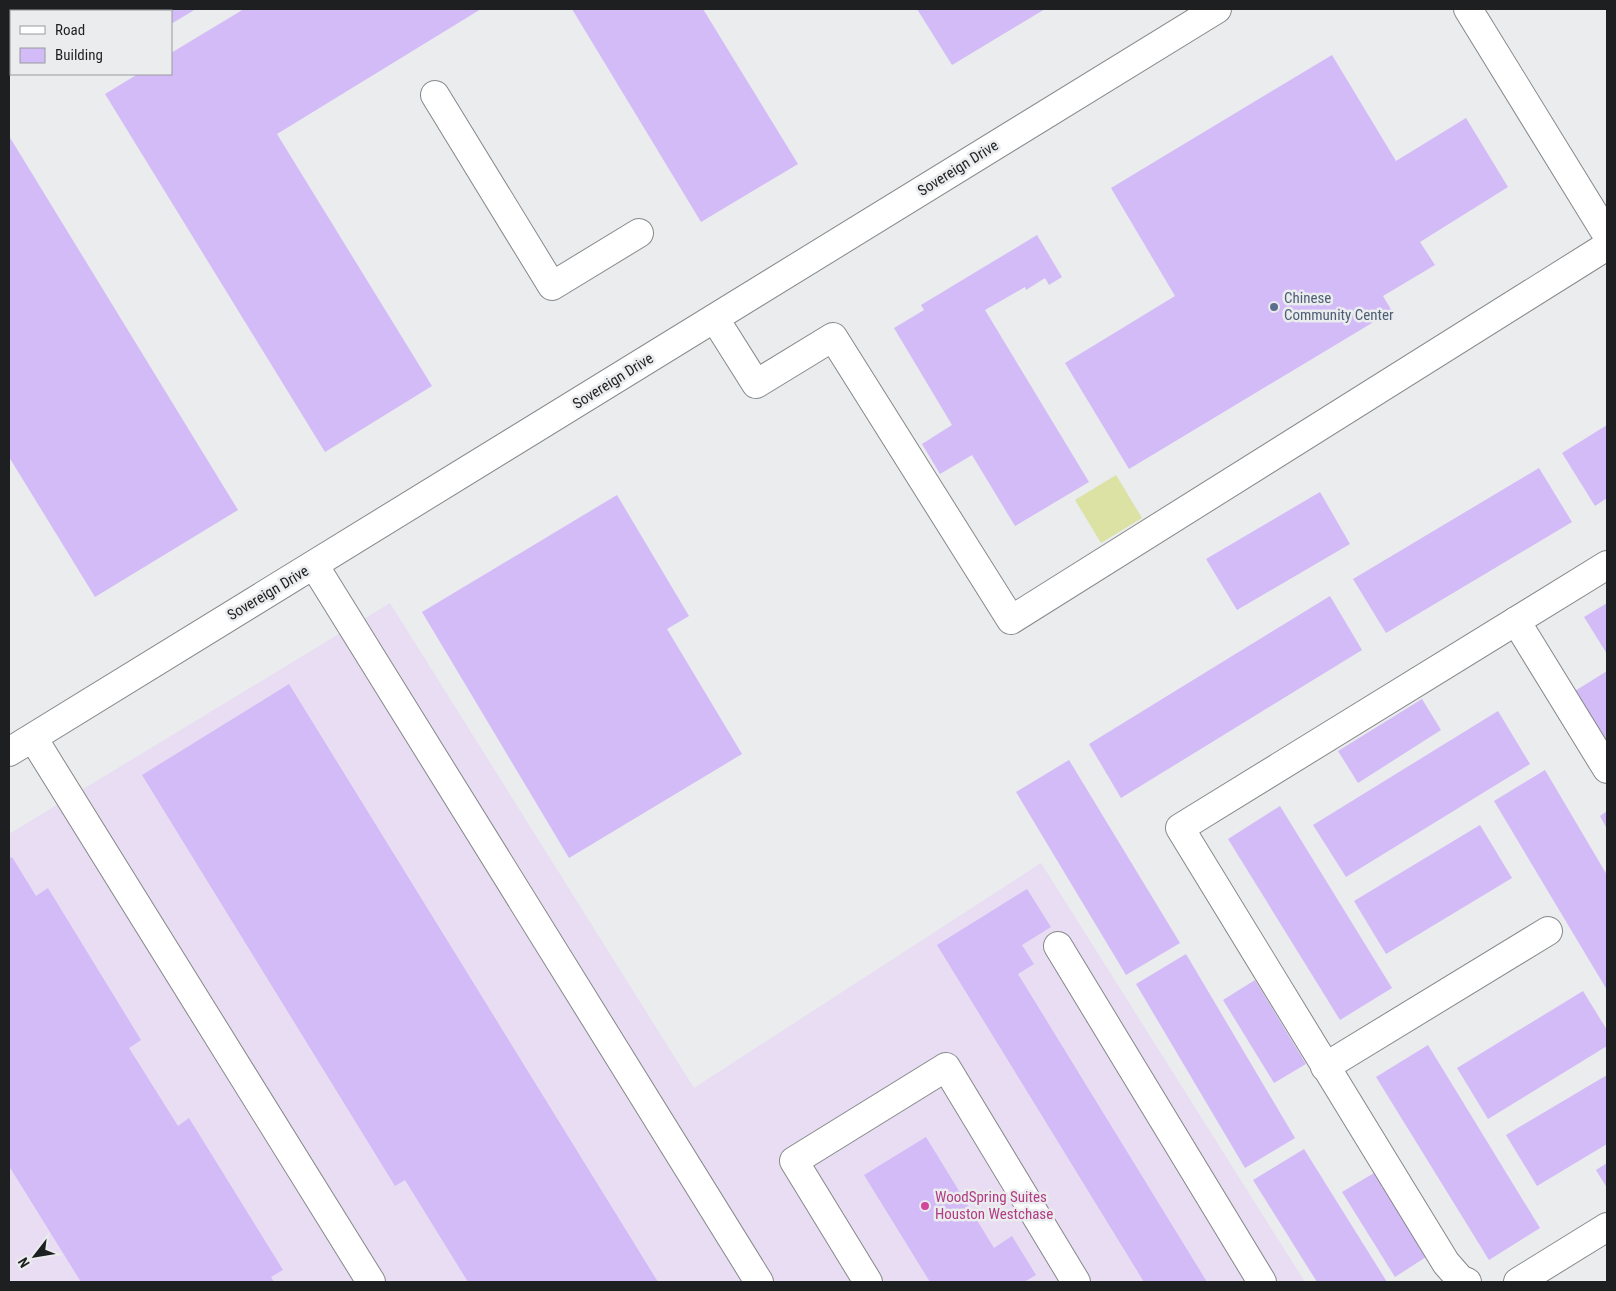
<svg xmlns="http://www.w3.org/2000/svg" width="1616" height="1291" viewBox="0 0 1616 1291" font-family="'Roboto Condensed',sans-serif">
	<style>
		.commercial { fill: #e8ddf2 }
		.green { fill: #dbe2a4 }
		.building { fill: #d3bbf8 }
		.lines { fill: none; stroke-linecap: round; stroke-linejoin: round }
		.minor-casing { stroke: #86888a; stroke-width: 30 }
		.minor { stroke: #fff; stroke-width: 28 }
		.service-dot { fill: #5c6f8a; stroke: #eaecee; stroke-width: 2 }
		.hotel-dot { fill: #d1479c; stroke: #eaecee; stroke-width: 2 }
		.labels { text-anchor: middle; stroke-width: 5; stroke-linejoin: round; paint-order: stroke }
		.street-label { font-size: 15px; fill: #1e1f20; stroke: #eaecee }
		.service-label { font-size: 15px; fill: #4e5e75; stroke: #eaecee; text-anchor: start }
		.hotel-label { font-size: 15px; fill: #b23c85; stroke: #eaecee; text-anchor: start }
	</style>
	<rect width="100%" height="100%" fill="#eaecee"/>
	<polygon class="commercial" points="390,603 694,1088 1041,863 1305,1282 9,1282 9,834"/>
	<polygon class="green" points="1116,475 1142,518 1101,543 1075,500"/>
	<g class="building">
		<polygon points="110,9 196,9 171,24 171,11 112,11"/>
		<polygon points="244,9 481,9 277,134 432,386 325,452 105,94 138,74 171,74 171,53"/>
		<polygon points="572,9 703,9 798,164 701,222"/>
		<polygon points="917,9 1045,9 952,65"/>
		<polygon points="1332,55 1396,161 1466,118 1508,187 1420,242 1435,265 1383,296 1392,311 1129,469 1065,363 1175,296 1111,188"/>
		<polygon points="9,136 238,510 95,597 9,457"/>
		<polygon points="1037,235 1062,277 1049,285 1045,278 1026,290 1025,287 985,310 1089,482 1015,526 972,455 940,474 922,444 952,425 894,328 924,310 921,305"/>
		<polygon points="1607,425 1607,498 1595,506 1562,453"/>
		<polygon points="1539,468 1572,522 1386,633 1353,579"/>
		<polygon points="1320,492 1350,544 1237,610 1206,559"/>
		<polygon points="617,495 689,616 667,629 742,754 569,858 422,612"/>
		<polygon points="1330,596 1362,650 1121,798 1089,744"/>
		<polygon points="1607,603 1607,654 1584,617"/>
		<polygon points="1607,671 1607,741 1575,691"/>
		<polygon points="289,684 658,1282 468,1282 405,1180 395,1186 142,775"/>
		<polygon points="1422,699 1441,730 1358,783 1338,751"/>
		<polygon points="1498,711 1530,764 1346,877 1313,825"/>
		<polygon points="1069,760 1180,943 1126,975 1016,792"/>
		<polygon points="1545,770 1607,875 1607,990 1494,801"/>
		<polygon points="1280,806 1392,988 1340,1020 1228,839"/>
		<polygon points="1607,811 1607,829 1600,816"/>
		<polygon points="1480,825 1512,878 1386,954 1354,901"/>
		<polygon points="12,857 36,896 48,888 141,1040 129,1048 178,1126 189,1118 283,1270 271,1277 274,1282 81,1282 9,1166 9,859"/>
		<polygon points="1027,889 1051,927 1022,945 1034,964 1018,974 1207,1282 1144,1282 937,945"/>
		<polygon points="1186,954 1295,1138 1245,1168 1136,984"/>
		<polygon points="1255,980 1306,1064 1274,1083 1223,1000"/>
		<polygon points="1583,991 1607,1030 1607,1046 1488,1119 1457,1068"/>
		<polygon points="1428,1045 1540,1228 1489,1260 1376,1077"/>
		<polygon points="1607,1075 1607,1144 1537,1186 1506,1135"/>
		<polygon points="926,1137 994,1248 1012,1236 1036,1275 1024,1282 930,1282 864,1175"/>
		<polygon points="1304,1149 1387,1282 1317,1282 1253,1180"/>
		<polygon points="1607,1163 1607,1188 1596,1170"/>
		<polygon points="1374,1173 1426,1257 1395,1277 1342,1192"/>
	</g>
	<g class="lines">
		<g class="minor-casing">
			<g id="minor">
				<polyline points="1468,9 1607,235"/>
				<polyline points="435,95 552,286 639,233"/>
				<polyline points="715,319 756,384 833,337 1011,620 1607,246"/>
				<polyline points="314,565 759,1282"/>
				<polyline points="1516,621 1607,769"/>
				<polyline points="33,738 371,1282"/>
				<polyline points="9,752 1217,9"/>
				<polyline points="1058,946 1262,1282"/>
				<polyline points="1325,1067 1548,931"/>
				<polyline points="868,1282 794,1161 946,1067 1076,1282"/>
				<polyline points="1467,1282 1460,1279 1446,1263 1180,828 1607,565"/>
				<polyline points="1518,1282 1607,1227"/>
			</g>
		</g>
		<use href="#minor" class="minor"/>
	</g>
	<circle class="service-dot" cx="1274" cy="307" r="5"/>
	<circle class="hotel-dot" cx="925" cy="1206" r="5"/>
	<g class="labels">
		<g class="street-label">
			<text transform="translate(958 168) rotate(-32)" y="5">Sovereign Drive</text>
			<text transform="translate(613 381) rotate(-32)" y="5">Sovereign Drive</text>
			<text transform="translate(268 593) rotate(-31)" y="5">Sovereign Drive</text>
		</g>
		<g class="service-label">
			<text x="1284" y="303">Chinese<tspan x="1284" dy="17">Community Center</tspan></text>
		</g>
		<g class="hotel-label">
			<text x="935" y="1202">WoodSpring Suites<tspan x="935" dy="17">Houston Westchase</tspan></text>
		</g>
	</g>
	<rect width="1616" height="1291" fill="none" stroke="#1e1f20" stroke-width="20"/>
	<rect x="10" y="10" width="162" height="65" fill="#eaecee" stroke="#989a9c"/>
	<rect x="20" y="26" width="25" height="8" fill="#ffffff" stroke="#989a9c"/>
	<text x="55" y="35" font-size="15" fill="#1e1f20">Road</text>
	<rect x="20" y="48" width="25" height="15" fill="#d3bbf8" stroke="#989a9c"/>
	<text x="55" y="60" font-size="15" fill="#1e1f20">Building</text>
	<g transform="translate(35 1256) rotate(239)" stroke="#eaecee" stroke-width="4" paint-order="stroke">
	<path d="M0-4L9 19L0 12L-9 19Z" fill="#1e1f20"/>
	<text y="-8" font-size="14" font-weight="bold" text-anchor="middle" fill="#1e1f20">N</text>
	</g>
</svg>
